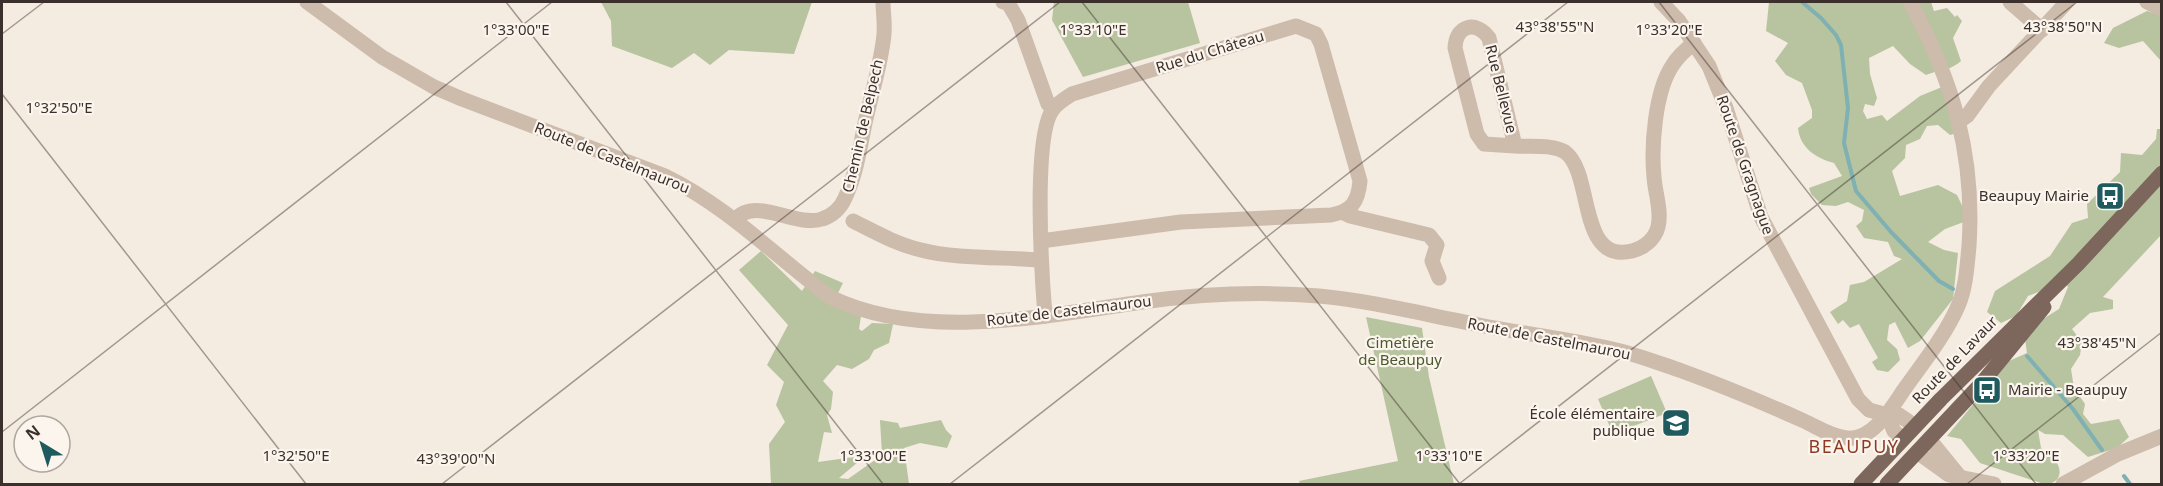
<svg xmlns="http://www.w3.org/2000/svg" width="2163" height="486" viewBox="0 0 2163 486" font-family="'Noto Sans',sans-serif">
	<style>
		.green { fill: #b8c4a0 }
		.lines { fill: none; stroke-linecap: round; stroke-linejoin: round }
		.stream { stroke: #7fb0b2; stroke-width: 4 }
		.minor { stroke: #cdbbac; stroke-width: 15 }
		.major { stroke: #7d675c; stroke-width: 15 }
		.ticks { fill: none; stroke: #3b302b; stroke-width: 1.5; stroke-opacity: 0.45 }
		.labels { text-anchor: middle; stroke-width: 4.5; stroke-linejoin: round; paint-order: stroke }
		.street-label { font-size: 15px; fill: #3b302b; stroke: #fbf5ee }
		.poi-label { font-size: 15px; fill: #3b302b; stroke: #fbf5ee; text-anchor: end }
		.park-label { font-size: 15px; fill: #4a5a2e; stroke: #fbf5ee }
		.quarter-label { font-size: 18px; letter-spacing: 1.5px; fill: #8c3b22; stroke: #fbf5ee }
		.ticks-label { font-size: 15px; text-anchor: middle; fill: #3b302b; stroke: #fbf5ee; stroke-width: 4.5; stroke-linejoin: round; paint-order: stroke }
	</style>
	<rect width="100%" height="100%" fill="#f4ebe1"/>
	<g class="green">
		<polygon points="601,2 812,2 794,54 729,50 710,65 694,53 672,68 612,46 611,21"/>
		<polygon points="1054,2 1188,2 1200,43 1083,77 1052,20"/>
		<path d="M1769,2H1931L1934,11L1947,8L1955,17L1957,15L1962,21L1953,38L1961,61C1948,72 1940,69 1926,75L1910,64L1893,46L1869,58L1870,74L1877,98L1874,106L1865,104L1863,111L1867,119L1882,115L1887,121L1920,96L1942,87L1960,132L1950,135L1938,125L1927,126L1920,139L1906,145L1905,158L1892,171L1900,196L1938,185L1957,195L1969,220L1945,229L1928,242L1944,250L1958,253L1953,299L1920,341L1908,348L1895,322L1889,325L1887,340L1897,349L1900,360L1888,372L1877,370L1872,362L1878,358L1859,324L1850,328L1843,320L1838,324L1830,312L1847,301L1850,285L1864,282L1902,259L1894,256L1888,242L1864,238L1856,226L1862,221L1864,210L1848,202L1836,206L1822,205L1811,194L1809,188L1842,176L1834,163C1816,158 1800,148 1798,128L1812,118V110L1802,83L1786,75L1775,61L1788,43L1766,31Z"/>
		<polygon points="2147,11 2161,15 2161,61 2143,41 2119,48 2104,43 2113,28"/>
		<path d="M2157,129H2161V235L2103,297L2113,300V309L2090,313L2072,329L2082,342L2080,355L2071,369L2074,388L2085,404L2083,414L2091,424L2119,419L2129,437L2117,448L2088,457L2063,435L2045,434L2038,430L2041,448C2046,452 2053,457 2056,461C2064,474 2058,484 2044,484L1980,463L1961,439L1947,436L2009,361L2027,353L2025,339L2043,319L2059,309L2068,287L2058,274L2046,289L2028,296L2016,316L2001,323L1987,312L1995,291L2050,256L2072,223L2088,218L2087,204L2120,172L2121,153L2142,155L2156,139Z"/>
		<polygon points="761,251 802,291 815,271 843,283 833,303 861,316 859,329 862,331 872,323 893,324 889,343 874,350 869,359 852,369 837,365 823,381 833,392 831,409 827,415 832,433 824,432 818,462 854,457 858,462 839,478 848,479 882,455 880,420 898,423 900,428 941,420 946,430 952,436 947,448 920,443 904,448 909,484 771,484 769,444 785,422 776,405 784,382 767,365 788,325 739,270"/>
		<polygon points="1366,317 1422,328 1429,377 1454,484 1300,484 1299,481 1398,461"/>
		<polygon points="1651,376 1667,413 1613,434 1598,399"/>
	</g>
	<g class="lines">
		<g class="stream">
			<polyline points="1802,2 1821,18 1836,35 1841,45 1848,108 1844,143 1856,191 1891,232 1939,281 1953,289"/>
			<polyline points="2027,356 2073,409 2102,450"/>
			<polyline points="2124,476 2130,484"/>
		</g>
		<g class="minor">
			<path d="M307,2L382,57L434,87L462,99L665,176C728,207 774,255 830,297C922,342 1044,316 1142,302C1201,294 1259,291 1319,296C1373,301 1426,315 1479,325C1524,334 1571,339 1616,350C1638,355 1661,364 1682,371C1723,386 1764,403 1804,421C1817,427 1832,437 1847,438C1872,441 1891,409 1903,391C1922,364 1945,336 1958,306C1966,288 1967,266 1969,246C1975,155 1953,81 1910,2"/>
			<polyline points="1003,2 1008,3 1018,20 1048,104 1053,108"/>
			<polyline points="1661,2 1679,21 1709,66 1726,108 1761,217 1858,399 1869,410 1887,415 1899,415 1915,426"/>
			<polyline points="2010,2 2042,30"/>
			<polyline points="2147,2 2162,9"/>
			<polyline points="1960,121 1967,116 1989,86 2067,2"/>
			<path d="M1515,146L1484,144L1477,134L1455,48C1456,25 1476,20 1489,38L1515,146C1530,147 1552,144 1565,152C1594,173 1577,264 1632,251C1644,248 1655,239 1658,227C1662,211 1655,193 1654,177C1651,146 1655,92 1672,66C1678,56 1685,50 1694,43"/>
			<polyline points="1344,213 1350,216 1429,235 1437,245 1432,261 1439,278"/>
			<path d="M735,220C755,195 795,228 822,219C832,216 841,208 845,198C856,175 860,148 865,123C871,96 882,60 884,34C885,23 883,12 883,2"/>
			<path d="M853,221C875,232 896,244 921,250C955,259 1004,257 1040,260"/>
			<path d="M1041,241L1181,222L1331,215C1352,211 1358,202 1360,181L1321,44L1316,34L1296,26L1072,94C1066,98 1058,103 1054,108C1032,132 1042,279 1045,316"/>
			<polyline points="1887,415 1894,431 1903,439"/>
			<polyline points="1929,439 1960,477"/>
			<polyline points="1917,452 1949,475 1994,484"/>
			<polyline points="2063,484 2118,454 2162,436"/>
		</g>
		<g class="major">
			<polyline points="1861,484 1941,399 2078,264 2162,173"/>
			<polyline points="1887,484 1981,384 2044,307"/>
		</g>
	</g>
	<path class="ticks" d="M506,2L883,484M1082,2L1460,484M1659,2L2036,484M2,34L44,2M2,94L306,484M2,432L552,2M442,484L1060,2M950,484L1568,2M1459,484L2077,2M1967,484L2162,332"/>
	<defs>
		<g id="bus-square" transform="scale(1.5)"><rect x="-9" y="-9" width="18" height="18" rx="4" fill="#1f5a5e" stroke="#fbf5ee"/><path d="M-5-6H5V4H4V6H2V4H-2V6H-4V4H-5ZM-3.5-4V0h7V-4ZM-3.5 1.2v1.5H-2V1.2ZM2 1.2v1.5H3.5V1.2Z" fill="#fff"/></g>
		<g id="school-square" transform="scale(1.5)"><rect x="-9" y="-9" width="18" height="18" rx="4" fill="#1f5a5e" stroke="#fbf5ee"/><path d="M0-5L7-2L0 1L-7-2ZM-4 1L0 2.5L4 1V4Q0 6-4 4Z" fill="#fff"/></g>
	</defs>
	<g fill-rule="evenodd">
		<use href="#bus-square" x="2110" y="196"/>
		<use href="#bus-square" x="1987" y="390"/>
		<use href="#school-square" x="1676" y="423"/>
	</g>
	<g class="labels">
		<g class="street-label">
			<text transform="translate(1210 52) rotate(-17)" y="5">Rue du Château</text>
			<text transform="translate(1501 89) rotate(76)" y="5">Rue Bellevue</text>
			<text transform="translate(863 126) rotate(-77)" y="5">Chemin de Belpech</text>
			<text transform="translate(612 158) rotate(22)" y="5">Route de Castelmaurou</text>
			<text transform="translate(1745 165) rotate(71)" y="5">Route de Gragnague</text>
			<text transform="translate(1069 311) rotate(-7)" y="5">Route de Castelmaurou</text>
			<text transform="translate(1549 339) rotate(11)" y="5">Route de Castelmaurou</text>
			<text transform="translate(1955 360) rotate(-46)" y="5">Route de Lavaur</text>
		</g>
		<g class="poi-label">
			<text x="2089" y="201">Beaupuy Mairie</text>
			<text x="2008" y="395" text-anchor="start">Mairie - Beaupuy</text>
			<text x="1655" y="419">École élémentaire<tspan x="1655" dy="17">publique</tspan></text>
		</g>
		<g class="park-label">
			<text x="1400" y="348">Cimetière<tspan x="1400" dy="17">de Beaupuy</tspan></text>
		</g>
		<g class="quarter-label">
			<text x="1854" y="453">BEAUPUY</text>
		</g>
	</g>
	<g class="ticks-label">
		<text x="1555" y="32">43°38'55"N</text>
		<text x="2063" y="32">43°38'50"N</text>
		<text x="1669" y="35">1°33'20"E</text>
		<text x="516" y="35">1°33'00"E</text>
		<text x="1093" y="35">1°33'10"E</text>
		<text x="59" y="113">1°32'50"E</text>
		<text x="2097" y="348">43°38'45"N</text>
		<text x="296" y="461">1°32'50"E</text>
		<text x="873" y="461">1°33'00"E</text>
		<text x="1449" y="461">1°33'10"E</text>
		<text x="2026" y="461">1°33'20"E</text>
		<text x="456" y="464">43°39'00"N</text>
	</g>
	<rect width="2163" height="486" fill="none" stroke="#3b302b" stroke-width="6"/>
	<g transform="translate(42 444) rotate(322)"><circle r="28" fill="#fbf5ee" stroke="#aea6a0" stroke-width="1.5"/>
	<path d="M0-4.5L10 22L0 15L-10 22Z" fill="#1f5a5e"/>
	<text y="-9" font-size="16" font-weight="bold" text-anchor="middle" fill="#3b302b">N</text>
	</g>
</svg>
